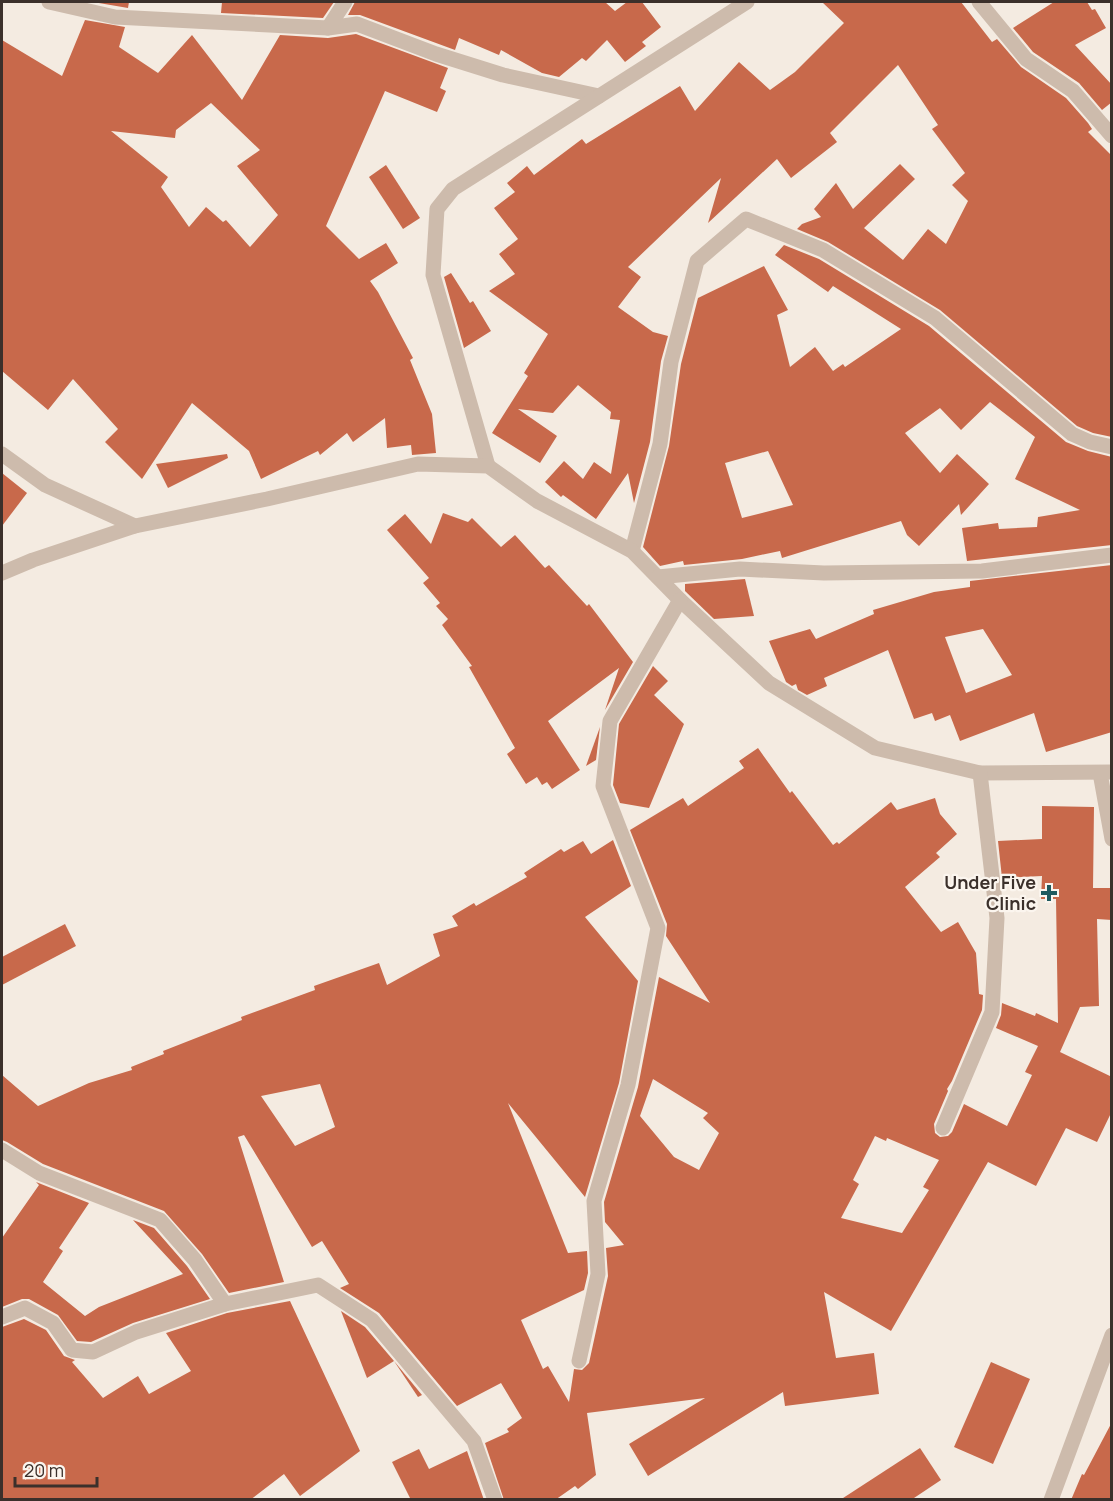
<svg xmlns="http://www.w3.org/2000/svg" width="1113" height="1501" viewBox="0 0 1113 1501" font-family="Manrope,sans-serif">
	<style>
		.building { fill: #c8694b; fill-rule: evenodd }
		.lines { fill: none; stroke-linecap: round; stroke-linejoin: round }
		.lane { stroke: #cdbbac; stroke-width: 15 }
		.street { stroke: #cdbbac; stroke-width: 15 }
		.poi-dot { fill: #1f5a5e; stroke: #fbf5ee; stroke-width: 2 }
		.labels { text-anchor: middle; stroke-width: 4.5; stroke-linejoin: round; paint-order: stroke }
		.poi-label { font-size: 18px; font-weight: bold; fill: #3b302b; stroke: #fbf5ee; text-anchor: end }
	</style>
	<rect width="100%" height="100%" fill="#f4ebe1"/>
	<g class="building">
		<polygon points="93,2 129,2 128,8"/>
		<polygon points="222,2 334,2 323,18 221,13"/>
		<polygon points="355,2 605,2 615,11 627,2 642,2 661,27 642,42 646,46 625,62 607,40 586,61 582,58 559,77 542,73 501,50 499,55 459,38 455,50 360,15 348,15"/>
		<polygon points="822,2 961,2 992,42 997,39 1021,67 1066,98 1088,123 1092,129 1088,132 1112,156 1112,437 1093,433 1077,426 940,310 828,242 797,229 802,224 821,217 814,209 836,183 853,209 900,164 915,179 864,228 903,260 928,229 946,244 968,201 952,185 965,173 932,129 938,125 898,65 830,133 837,142 791,178 777,159 708,223 721,178 628,267 641,277 618,307 653,332 668,336 661,361 650,442 634,503 628,473 596,519 563,495 561,497 545,482 564,461 583,479 594,462 611,474 620,420 610,419 611,412 578,385 553,413 518,409 557,436 540,463 492,433 528,376 524,373 548,334 489,291 515,274 499,254 518,239 494,208 515,192 507,183 527,166 534,175 582,139 586,144 680,86 695,111 739,62 770,90 795,72 844,23"/>
		<polygon points="1054,2 1087,2 1092,10 1095,9 1106,28 1075,45 1112,85 1112,102 1102,110 1079,83 1033,52 1013,28"/>
		<path d="M85,20L125,27L119,47L158,73L192,35L242,100L280,35L328,38L356,34L448,68L440,88L446,91L437,112L385,91L326,226L359,259L386,243L398,263L370,281L378,292L413,358L410,360L432,414L436,453L412,455L411,445L387,448L385,418L353,442L347,433L320,455L318,451L261,479L249,451L192,403L142,479L105,442L118,429L73,379L48,410L2,371V40L62,76ZM211,103L260,150L237,166L278,215L250,247L226,220L223,222L206,207L189,227L161,187L168,177L111,131L175,138L176,130Z"/>
		<polygon points="386,165 420,218 403,229 369,177"/>
		<path d="M784,245L819,259L929,326L1066,442L1088,451L1112,457V545L967,561L962,528L998,523L999,529L1037,527L1038,517L1080,510L1015,479L1035,437L990,402L961,430L940,408L905,433L940,473L957,454L989,484L961,515L959,504L919,546L907,535L901,521L782,558L780,551L742,559L684,565L683,561L660,566L643,547L669,446L681,364L698,298L764,266L788,310L777,315L790,367L815,347L833,371L843,364L845,367L901,329L833,286L828,292L775,255ZM768,451L793,505L742,518L725,463Z"/>
		<polygon points="451,273 470,303 473,301 491,331 464,348 444,277"/>
		<polygon points="227,454 228,458 168,488 156,464"/>
		<polygon points="2,473 27,493 2,526"/>
		<polygon points="443,513 468,522 472,518 501,547 515,535 545,568 549,565 587,606 589,604 633,662 605,710 619,668 548,721 580,770 552,789 547,782 542,785 537,777 526,784 507,754 515,748 469,667 472,666 442,625 448,619 436,606 440,603 423,583 429,578 387,530 405,514 431,544"/>
		<path d="M1112,565V732L1046,752L1034,713L960,741L950,715L935,721L932,713L914,719L888,650L824,678L827,686L807,695L798,690L796,684L792,686L786,682L769,641L810,629L816,639L874,614L873,610L934,592L970,587V581ZM983,629L1012,675L966,693L945,637Z"/>
		<polygon points="745,579 754,616 714,619 685,591 685,584"/>
		<polygon points="653,666 668,681 654,695 684,724 649,808 620,803 613,785 619,724"/>
		<polygon points="600,727 596,760 586,766"/>
		<path d="M758,748L790,793L792,791L833,845L837,842L839,844L891,802L897,810L935,798L940,814L957,834L936,853L940,857L905,887L941,932L958,922L976,953L979,994L983,995L982,1010L952,1081L947,1089L948,1091L934,1124L935,1133L940,1137L948,1136L952,1132L964,1104L1007,1126L1032,1075L1025,1072L1038,1046L996,1028L1001,1015L1002,1003L1035,1016L1036,1013L1058,1023L1056,899H1041L1042,876L1002,878L998,841L1042,839V806L1094,807L1093,888H1112V920L1097,919L1099,1006L1080,1007L1060,1052L1112,1077V1111L1097,1142L1066,1128L1036,1186L988,1162L891,1331L824,1292L836,1358L874,1353L879,1394L785,1406L783,1392L648,1476L629,1444L705,1398L587,1413L596,1475L578,1489L575,1486L555,1500H504L485,1443L509,1432L507,1429L522,1418L501,1383L457,1406L379,1313L340,1288L349,1284L322,1241L312,1247L244,1135L238,1137L284,1282L229,1293L202,1254L164,1211L43,1164L7,1142L2,1140V1075L38,1106L89,1083L132,1070L131,1067L164,1054L163,1051L242,1020L241,1017L315,990L314,986L379,963L387,985L440,956L433,934L458,926L452,916L474,903L476,906L527,877L524,873L561,849L564,852L583,841L591,854L613,840L631,886L585,917L638,981L619,1083L585,1197L508,1103L568,1253L587,1251L588,1273L584,1290L521,1320L543,1369L548,1366L569,1402L574,1369L582,1370L589,1363L608,1276L606,1248L624,1245L605,1222L604,1202L638,1087L659,977L710,1003L666,936L667,924L630,830L683,798L688,806L744,768L739,761ZM653,1079L708,1113L703,1118L719,1133L699,1170L674,1157L640,1116ZM320,1084L335,1127L295,1146L261,1096ZM875,1136L886,1141L887,1138L939,1160L923,1187L929,1190L902,1233L841,1218L859,1184L853,1180Z"/>
		<polygon points="65,924 76,946 2,985 2,957"/>
		<polygon points="36,1182 89,1203 59,1248 63,1251 43,1282 85,1316 99,1307 183,1274 133,1220 154,1228 187,1266 210,1299 133,1323 91,1342 77,1341 58,1315 29,1299 22,1299 2,1307 2,1238 39,1185"/>
		<polygon points="290,1301 360,1451 300,1496 284,1474 250,1500 2,1500 2,1327 24,1319 46,1330 64,1356 75,1360 72,1362 103,1398 138,1376 149,1394 191,1371 166,1333 227,1313"/>
		<polygon points="341,1311 365,1327 394,1361 367,1378"/>
		<polygon points="394,1361 422,1395 418,1397"/>
		<polygon points="991,1362 1030,1379 993,1464 954,1447"/>
		<polygon points="1112,1422 1112,1500 1071,1500 1082,1474 1084,1475"/>
		<polygon points="920,1448 941,1480 911,1500 840,1500"/>
		<polygon points="419,1449 429,1469 467,1451 484,1500 411,1500 392,1462"/>
	</g>
	<g class="lines">
		<polyline class="lane" points="1100,773 1112,839"/>
		<g class="street">
			<polyline points="49,2 115,17 328,28 357,24 436,54 503,75 599,96"/>
			<polyline points="979,2 1026,59 1073,91 1112,136"/>
			<polyline points="328,28 345,2"/>
			<polyline points="2,454 45,485 135,526"/>
			<polyline points="488,466 433,275 437,209 453,189 747,2"/>
			<polyline points="632,551 660,444 671,362 697,261 746,219 823,250 935,318 1072,434 1090,442 1112,447"/>
			<polyline points="2,573 33,560 135,526 267,499 418,464 488,466 537,501 632,551 680,600 769,683 875,748 980,773 1112,772"/>
			<polyline points="658,577 740,569 824,573 982,571 1112,555"/>
			<polyline points="943,1128 992,1012 997,918 980,773"/>
			<polyline points="2,1150 39,1173 160,1220 195,1260 225,1304"/>
			<polyline points="2,1317 25,1308 53,1323 72,1350 93,1352 136,1332 225,1304 318,1285 372,1320 474,1441 495,1500"/>
			<polyline points="579,1361 598,1274 594,1201 628,1085 658,928 603,786 610,721 680,600"/>
			<polyline points="1051,1500 1112,1335"/>
		</g>
	</g>
	<path class="poi-dot" d="M1046 884h6v6h6v6h-6v6h-6v-6h-6v-6h6z"/>
	<g class="labels">
		<g class="poi-label">
			<text x="1036" y="889">Under Five<tspan x="1036" dy="21">Clinic</tspan></text>
		</g>
	</g>
	<rect width="1113" height="1501" fill="none" stroke="#3b302b" stroke-width="6"/>
	<path d="M15 1477v9h82v-9" fill="none" stroke="#3b302b" stroke-width="3"/>
	<text x="24" y="1477" font-size="18" fill="#3b302b" stroke="#fbf5ee" stroke-width="4.5" paint-order="stroke">20 m</text>
</svg>
